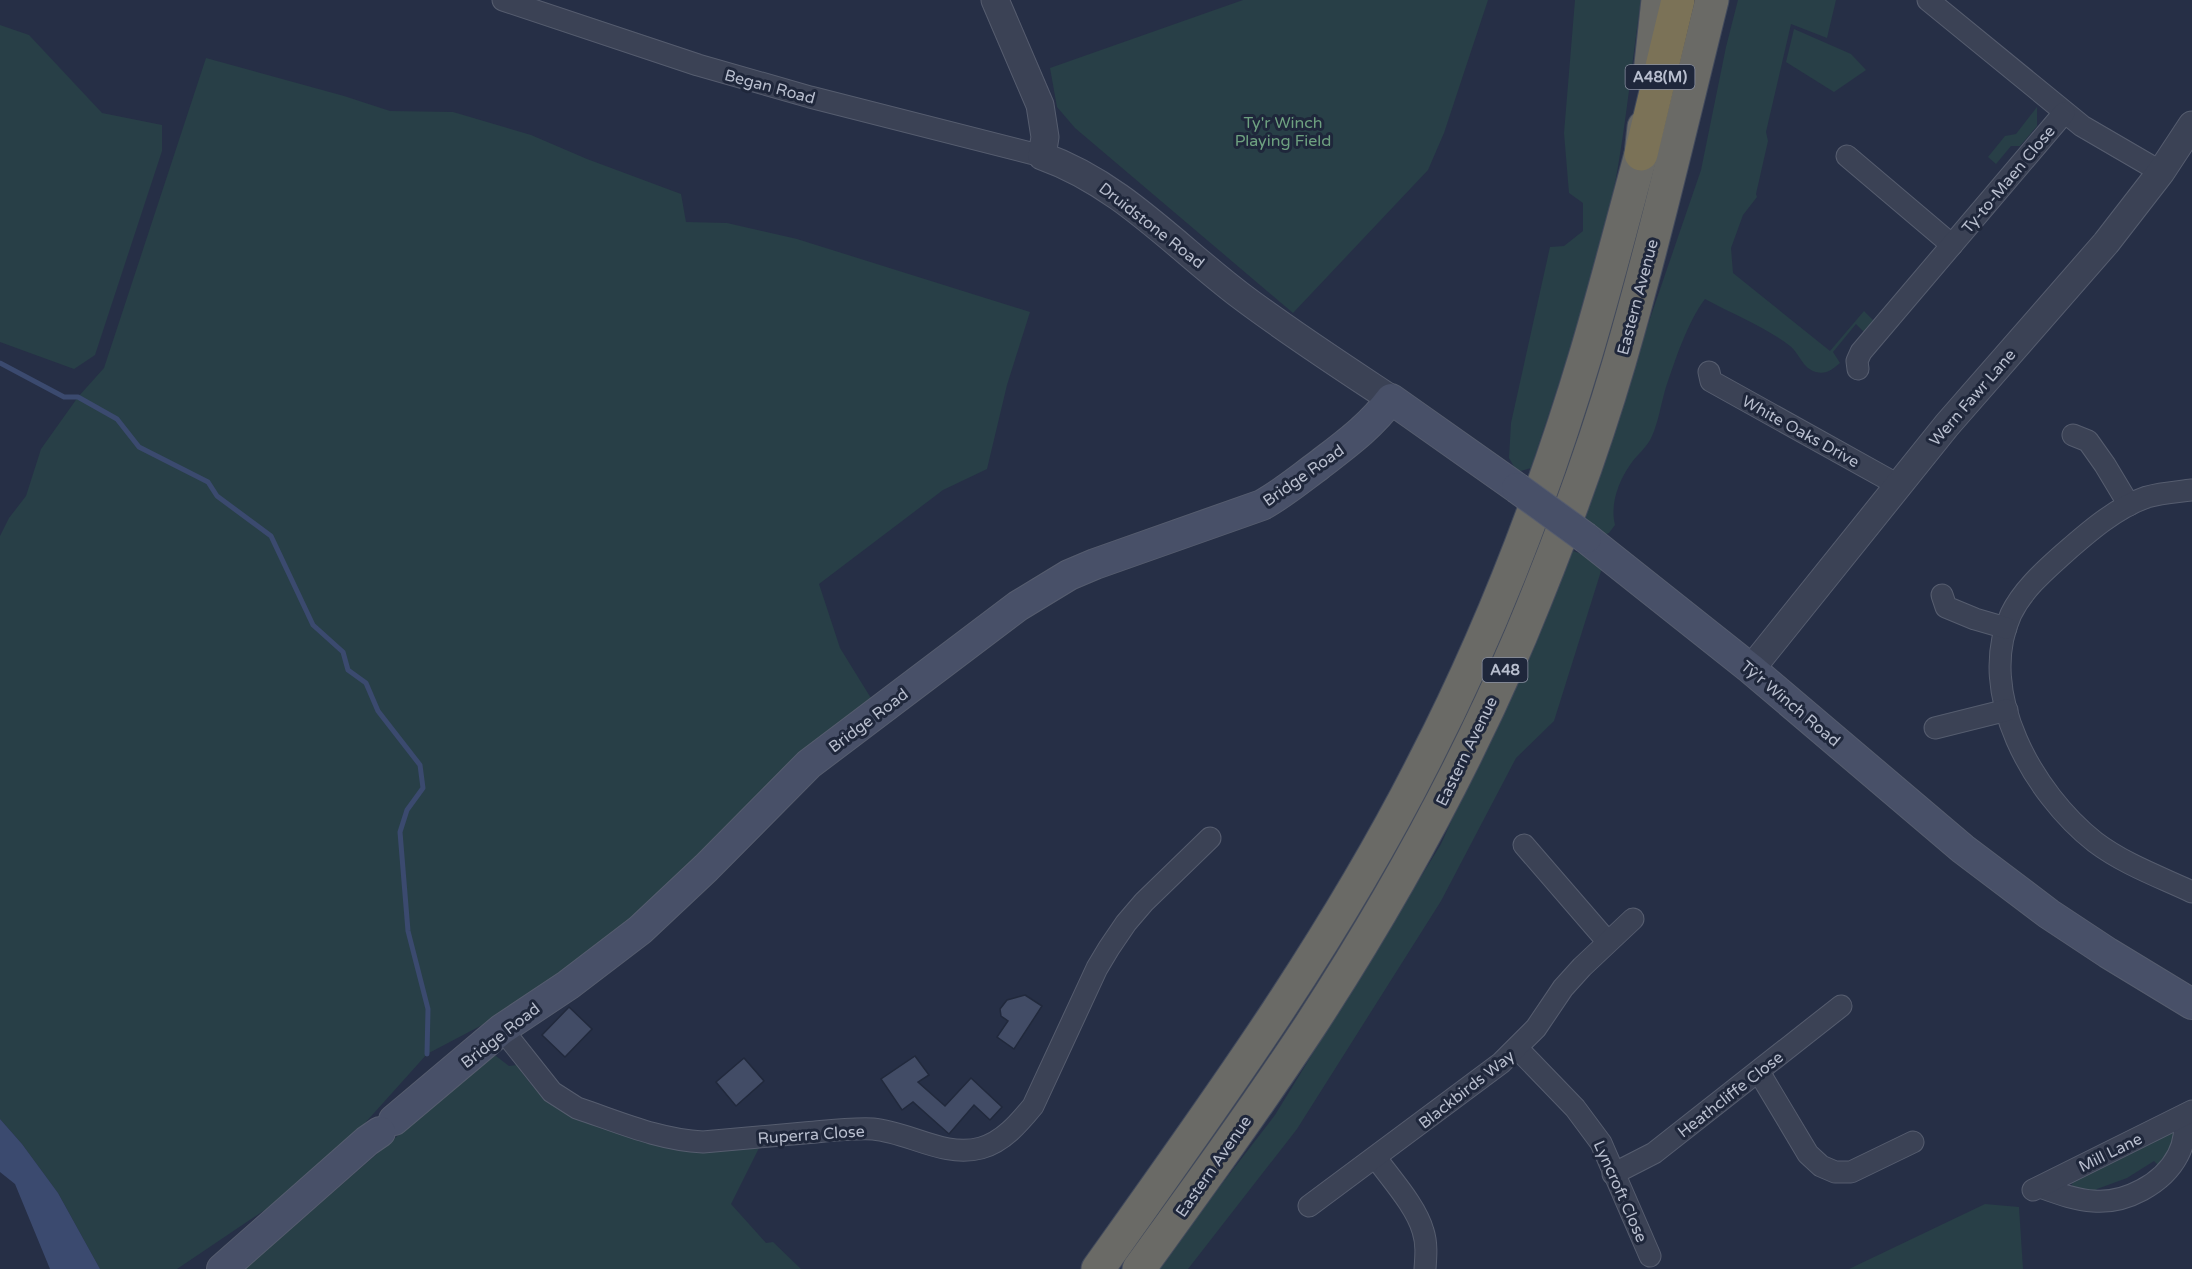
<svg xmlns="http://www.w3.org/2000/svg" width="2192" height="1269" viewBox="0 0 2192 1269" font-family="'Varela Round',sans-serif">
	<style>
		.green { fill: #283f47 }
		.water { fill: #3b4a6f }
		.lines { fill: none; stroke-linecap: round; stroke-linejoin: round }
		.stream { stroke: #3b4a6f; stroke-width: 5 }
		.building { fill: #424c66; stroke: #21293c; stroke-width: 1.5 }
		.minor-casing { stroke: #565d6f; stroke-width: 23 }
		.tertiary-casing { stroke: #565d6f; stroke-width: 29 }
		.secondary-casing { stroke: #565d6f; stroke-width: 32 }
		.trunk-casing { stroke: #424a5c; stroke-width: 35 }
		.motorway-casing { stroke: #424a5c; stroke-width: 35 }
		.minor { stroke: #3b4255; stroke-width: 21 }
		.tertiary { stroke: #3b4255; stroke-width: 27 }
		.secondary { stroke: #485068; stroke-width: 30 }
		.trunk { stroke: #6a6a66; stroke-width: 33 }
		.motorway { stroke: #7b7257; stroke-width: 33 }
		.secondary-bridge-casing { stroke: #565d6f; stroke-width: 32; stroke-linecap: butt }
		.secondary-bridge { stroke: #485068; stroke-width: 30 }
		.labels { text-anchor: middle; stroke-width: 6; stroke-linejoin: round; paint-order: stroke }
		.shield { fill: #1f273b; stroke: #8a91a2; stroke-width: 1.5 }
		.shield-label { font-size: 15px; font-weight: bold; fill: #b8bece }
		.street-label { font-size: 16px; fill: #b8bece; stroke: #1f273b }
		.park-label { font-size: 16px; fill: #6ea180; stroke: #1f273b }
	</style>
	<rect width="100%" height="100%" fill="#262f46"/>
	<g class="green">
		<polygon points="1243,0 1488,0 1444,133 1428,170 1293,313 1075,128 1057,107 1050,68"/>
		<path d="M1575,0H1641C1629,81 1623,163 1602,242C1581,318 1556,393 1531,468L1517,472L1509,458L1511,423L1550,247L1564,246L1583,231V203L1569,193L1564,133Z"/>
		<path d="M1738,0H1836L1827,38L1791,24L1766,132L1768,141L1756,194L1757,197L1743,215L1731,248L1733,273L1830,351L1864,311L1874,321L1866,334L1856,324L1833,352L1840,363C1833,369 1826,375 1816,372C1802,368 1800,354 1790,346C1764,326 1734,315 1705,299C1688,321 1675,360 1666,387C1661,403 1659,420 1652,436C1647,448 1637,454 1630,465C1618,482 1610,505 1615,525L1609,533L1599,537L1585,526L1588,499L1701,170L1726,47Z"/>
		<polygon points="0,25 29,35 102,113 162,125 162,151 95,355 74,369 0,342"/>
		<polygon points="1794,29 1851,54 1866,70 1834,92 1786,62"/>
		<polygon points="206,58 344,96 390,111 453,112 531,135 587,159 681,194 686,222 727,223 797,239 1030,312 1007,385 987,469 943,490 819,584 840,648 874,703 671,892 503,1014 427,1054 348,1142 284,1197 177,1269 100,1269 58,1193 22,1144 0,1119 0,536 9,518 26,496 41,449 78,397 104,368"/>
		<polygon points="2037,107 2037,126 2020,146 2011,146 1996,164 1988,157 2005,136 2016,134"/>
		<polygon points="1573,551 1588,556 1602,568 1554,721 1516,758 1441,901 1297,1129 1188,1269 1156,1269 1275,1115 1441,844"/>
		<path d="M490,1055L496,1056L509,1066L517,1065C533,1090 552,1108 581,1120L760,1146L731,1204L766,1243L773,1242L801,1269H245Z"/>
		<polygon points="2173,1132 2177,1137 2161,1168 2154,1161 2127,1178 2097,1189 2092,1196 2074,1191 2072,1185 2073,1179"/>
		<polygon points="1985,1204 2019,1207 2023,1269 1849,1269"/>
	</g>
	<polygon class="water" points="0,1119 22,1144 58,1193 100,1269 50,1269 15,1184 0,1172"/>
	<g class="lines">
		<polyline class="stream" points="0,363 64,397 78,397 117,419 139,447 208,482 217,496 271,536 313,625 343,652 348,670 366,683 378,711 420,765 423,788 407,810 400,832 408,931 428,1009 427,1054"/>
	</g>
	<g class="building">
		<polygon points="1025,995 1042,1006 1014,1049 997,1037 1008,1021 1001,1016 1000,1009 1007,1000"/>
		<polygon points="569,1007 592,1029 565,1057 542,1035"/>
		<polygon points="915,1056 929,1075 918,1082 945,1106 971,1078 1002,1107 990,1120 974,1105 949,1134 913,1102 902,1110 881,1079"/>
		<polygon points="744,1058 764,1081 736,1106 716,1082"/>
	</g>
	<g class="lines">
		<g class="minor-casing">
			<g id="minor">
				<polyline points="503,0 698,65 810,97 1042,156"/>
				<polyline points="1928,0 2082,126 2161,172"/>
				<polyline points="1847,156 1952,245"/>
				<polyline points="1858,369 1857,361 1861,352 2064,113"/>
				<polyline points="1709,372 1711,381 1898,485"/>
				<polyline points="2073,435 2088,441 2105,465 2129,505"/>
				<path d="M2192,490C2177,492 2161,493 2147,497C2115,508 2086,534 2061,556C2042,573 2022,591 2011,614C1975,693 2034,794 2095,842C2124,864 2160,877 2192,892"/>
				<polyline points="1942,595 1946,607 1975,619 2006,628"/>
				<polyline points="1935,728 2007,710"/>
				<polyline points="1524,845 1607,941"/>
				<path d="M502,1029L552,1092L577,1108C619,1122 659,1140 703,1142C737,1139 770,1136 804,1133C827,1131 850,1128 873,1129C909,1132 944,1158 981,1148C1003,1142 1019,1123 1033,1106L1097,968L1109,948L1126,923L1144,902L1210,838"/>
				<polyline points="1518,1049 1575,1108 1601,1143 1650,1256"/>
				<polyline points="1759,1072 1808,1154 1821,1166 1835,1172 1851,1172 1913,1142"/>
				<path d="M1376,1158C1391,1179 1416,1206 1423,1231C1427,1243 1426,1256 1425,1269"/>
				<polyline points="1613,1174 1654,1153 1841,1006"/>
				<path d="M2040,1187C2057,1193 2075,1200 2093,1201C2125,1204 2163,1184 2178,1155C2185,1142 2185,1129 2185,1115"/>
				<polyline points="2033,1190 2192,1111"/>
				<polyline points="1309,1206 1501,1063 1536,1028 1563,988 1582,967 1633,919"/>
			</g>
		</g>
		<g class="tertiary-casing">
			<g id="tertiary">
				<path d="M995,0L1040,105L1045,137L1042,156C1121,184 1176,247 1241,296C1290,333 1341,366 1391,399"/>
				<polyline points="1751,669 1947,425 2106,243 2161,172 2192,125"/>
			</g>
		</g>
		<g class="secondary-casing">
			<g id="secondary">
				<polyline points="1586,538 1751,669 1963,849 2049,914 2108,953 2192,1004"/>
				<path d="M394,1120L502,1029L568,985L640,930L706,868L809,764L1018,606L1069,575L1095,564L1262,505C1282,494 1300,479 1319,465C1346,444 1370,427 1391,399L1517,488"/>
				<polyline points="222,1269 367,1141 380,1132"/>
			</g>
		</g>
		<g class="trunk-casing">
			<g id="trunk">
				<polyline points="1651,64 1658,0"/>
				<path d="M1098,1269C1215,1105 1333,942 1424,762C1491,632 1544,494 1586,354C1606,287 1623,220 1641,154L1644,127"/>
				<path d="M1139,1269C1197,1189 1255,1109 1310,1026C1391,902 1463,771 1521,635C1558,546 1592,455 1619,363C1654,243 1682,121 1712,0"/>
			</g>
		</g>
		<g class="motorway-casing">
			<polyline id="motorway" points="1641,154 1678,0"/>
		</g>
		<use href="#minor" class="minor"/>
		<use href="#tertiary" class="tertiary"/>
		<use href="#secondary" class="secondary"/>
		<use href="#trunk" class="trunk"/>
		<use href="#motorway" class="motorway"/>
		<g class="secondary-bridge-casing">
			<polyline id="secondary-bridge" points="1517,488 1586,538"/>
		</g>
		<use href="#secondary-bridge" class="secondary-bridge"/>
	</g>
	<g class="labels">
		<g class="shield">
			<rect x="1625.5" y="65" width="69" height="24" rx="4.5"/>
			<rect x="1482.5" y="658" width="45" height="24" rx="4.5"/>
		</g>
		<g class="shield-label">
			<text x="1660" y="82">A48(M)</text>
			<text x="1505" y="675">A48</text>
		</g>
		<g class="street-label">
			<text transform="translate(770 86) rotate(15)" y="6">Began Road</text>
			<text transform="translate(2008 179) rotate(-50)" y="6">Ty-to-Maen Close</text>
			<text transform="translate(1152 225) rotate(38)" y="6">Druidstone Road</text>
			<text transform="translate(1637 297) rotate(-75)" y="6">Eastern Avenue</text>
			<text transform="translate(1972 397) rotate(-49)" y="6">Wern Fawr Lane</text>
			<text transform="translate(1801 431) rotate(29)" y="6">White Oaks Drive</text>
			<text transform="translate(1303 475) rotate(-35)" y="6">Bridge Road</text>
			<text transform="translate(1791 703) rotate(40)" y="6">Tŷ'r Winch Road</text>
			<text transform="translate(868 720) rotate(-37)" y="6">Bridge Road</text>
			<text transform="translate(1466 751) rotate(-64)" y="6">Eastern Avenue</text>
			<text transform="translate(500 1035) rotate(-38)" y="6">Bridge Road</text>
			<text transform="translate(1466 1089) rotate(-38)" y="6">Blackbirds Way</text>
			<text transform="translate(1730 1094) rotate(-38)" y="6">Heathcliffe Close</text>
			<text transform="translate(811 1134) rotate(-4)" y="6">Ruperra Close</text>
			<text transform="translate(2110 1152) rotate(-26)" y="6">Mill Lane</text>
			<text transform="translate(1213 1166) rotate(-55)" y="6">Eastern Avenue</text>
			<text transform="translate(1621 1191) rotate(66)" y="6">Lyncroft Close</text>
		</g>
		<g class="park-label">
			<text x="1283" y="128">Ty'r Winch<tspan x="1283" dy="18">Playing Field</tspan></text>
		</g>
	</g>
</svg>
